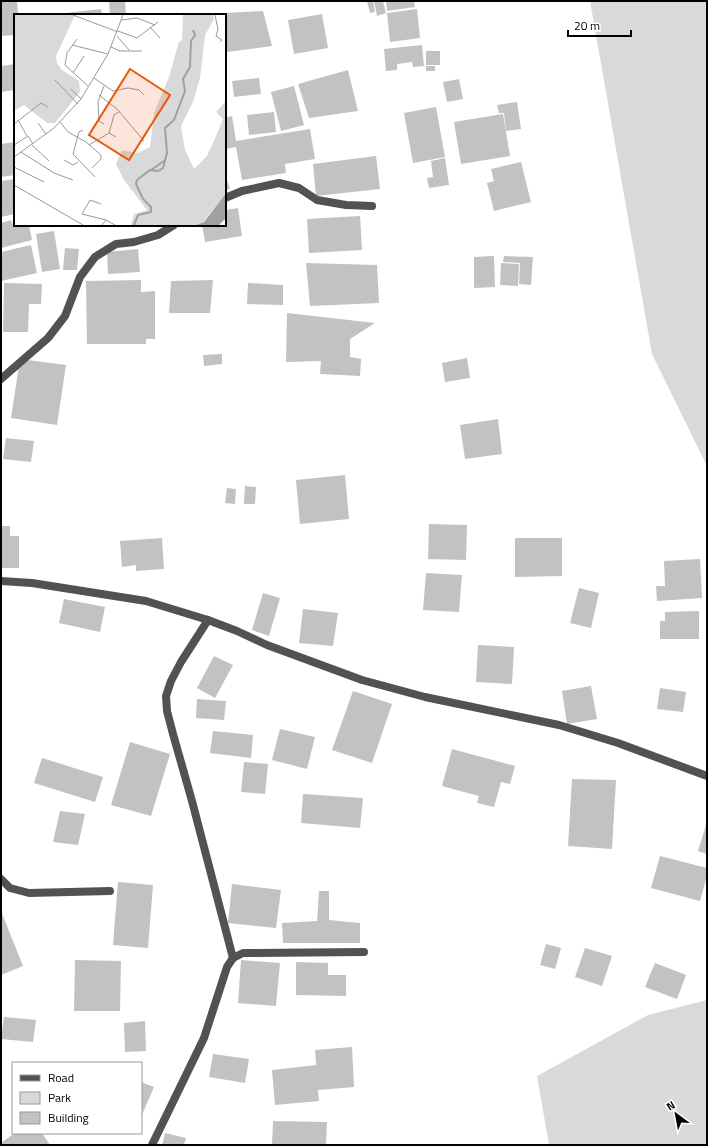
<svg xmlns="http://www.w3.org/2000/svg" width="708" height="1146" viewBox="0 0 708 1146" font-family="'Titillium Web',sans-serif">
	<style>
		.green { fill: #d9d9d9 }
		.building { fill: #c2c2c2 }
		.lines { fill: none; stroke-linecap: round; stroke-linejoin: round }
		.street { stroke: #525252; stroke-width: 8 }
		.inset-river { fill: none; stroke: #a0a0a0; stroke-width: 2 }
		.inset-road { fill: none; stroke: #999; stroke-width: 1 }
		.view { fill: #e8590c; fill-opacity: 0.15; stroke: #e8590c; stroke-width: 2 }
		.inset-edge { fill: none; stroke: #000; stroke-width: 2 }
	</style>
	<rect width="100%" height="100%" fill="#fff"/>
	<g class="green">
		<polygon points="590,1 707,1 707,466 652,354"/>
		<polygon points="707,1000 707,1145 549,1145 537,1076 648,1015"/>
	</g>
	<g class="building">
		<polygon points="1,1 17,1 18,15 15,15 15,35 1,36"/>
		<polygon points="109,1 125,1 126,15 110,15"/>
		<polygon points="367,1 373,1 375,12 370,13"/>
		<polygon points="374,1 383,1 386,13 377,16"/>
		<polygon points="386,1 414,1 415,7 387,11"/>
		<polygon points="101,9 102,15 57,15 57,14"/>
		<polygon points="417,9 420,38 390,42 387,13"/>
		<polygon points="263,11 272,46 227,52 225,13"/>
		<polygon points="322,14 328,48 294,54 288,20"/>
		<polygon points="422,45 424,66 413,67 412,62 397,64 397,70 386,71 384,49"/>
		<rect x="426" y="51" width="14" height="14"/>
		<polygon points="15,64 15,90 1,92 1,66"/>
		<rect x="426" y="66" width="9" height="5"/>
		<polygon points="348,70 358,111 309,118 298,84"/>
		<polygon points="259,78 261,94 234,97 232,81"/>
		<polygon points="459,79 463,99 447,102 443,82"/>
		<polygon points="294,86 304,125 281,131 271,92"/>
		<polygon points="517,102 521,129 506,131 504,113 499,113 497,105"/>
		<polygon points="436,107 445,157 413,163 404,113"/>
		<polygon points="274,112 276,132 249,135 247,115"/>
		<polygon points="503,114 510,156 461,164 454,122"/>
		<polygon points="232,116 236,141 310,129 315,159 285,164 286,173 242,180 236,147 225,149 225,118"/>
		<polygon points="15,142 15,175 1,177 1,144"/>
		<polygon points="376,156 380,189 316,196 313,164"/>
		<polygon points="445,158 449,185 429,188 427,178 433,177 431,161"/>
		<polygon points="521,162 531,202 494,211 487,183 494,181 491,169"/>
		<polygon points="225,174 230,189 225,190"/>
		<polygon points="15,179 15,214 1,217 1,181"/>
		<polygon points="238,208 242,236 205,242 202,225 225,225 225,210"/>
		<polygon points="360,216 362,250 309,253 307,219"/>
		<polygon points="11,220 13,225 29,225 32,240 1,248 1,223"/>
		<polygon points="54,231 60,269 42,272 36,234"/>
		<polygon points="31,245 37,273 1,281 1,252"/>
		<polygon points="65,248 79,249 77,270 63,270"/>
		<polygon points="138,249 140,272 108,274 107,252"/>
		<polygon points="494,256 495,287 474,288 474,257"/>
		<polygon points="504,256 533,257 531,285 519,284 520,263 503,262"/>
		<polygon points="306,263 377,265 379,303 310,306"/>
		<polygon points="501,263 519,264 518,286 500,285"/>
		<polygon points="141,280 141,292 155,291 155,339 146,339 146,344 87,344 86,281"/>
		<polygon points="213,280 210,313 169,313 171,281"/>
		<polygon points="4,283 42,284 41,304 29,304 28,332 3,332"/>
		<polygon points="248,283 283,285 283,305 247,304"/>
		<polygon points="287,313 375,323 350,339 350,357 361,359 360,376 320,374 321,361 286,362"/>
		<polygon points="222,354 222,364 204,366 203,355"/>
		<polygon points="467,358 470,378 445,382 442,363"/>
		<polygon points="20,359 66,365 57,425 11,418"/>
		<polygon points="498,419 502,454 465,459 460,425"/>
		<polygon points="6,438 34,441 31,462 3,459"/>
		<polygon points="345,475 349,519 300,524 296,480"/>
		<polygon points="245,486 256,487 255,504 244,504"/>
		<polygon points="227,488 236,489 235,504 225,503"/>
		<polygon points="429,524 467,525 466,560 428,559"/>
		<polygon points="1,526 10,526 10,536 19,536 19,568 1,568"/>
		<polygon points="162,538 164,569 136,571 136,565 122,567 120,541"/>
		<polygon points="515,538 562,538 562,576 515,577"/>
		<polygon points="700,559 702,598 657,601 656,586 665,586 664,561"/>
		<polygon points="426,573 462,575 459,612 423,610"/>
		<polygon points="579,588 599,593 591,628 570,623"/>
		<polygon points="263,593 280,598 269,636 252,630"/>
		<polygon points="64,599 105,607 100,632 59,623"/>
		<polygon points="303,609 338,613 333,646 299,643"/>
		<polygon points="699,611 699,639 660,639 660,621 665,621 665,612"/>
		<polygon points="478,645 514,647 512,684 476,682"/>
		<polygon points="214,656 233,665 215,698 197,688"/>
		<polygon points="591,686 597,719 567,724 562,691"/>
		<polygon points="660,688 686,692 683,712 657,709"/>
		<polygon points="353,691 392,704 372,763 332,750"/>
		<polygon points="197,699 226,701 224,720 196,718"/>
		<polygon points="280,729 315,737 307,769 272,760"/>
		<polygon points="213,731 253,735 251,758 210,753"/>
		<polygon points="130,742 170,754 151,816 111,805"/>
		<polygon points="452,749 515,766 510,784 501,782 494,807 477,803 479,796 442,786"/>
		<polygon points="42,758 103,777 95,802 34,783"/>
		<polygon points="244,762 268,764 265,794 241,792"/>
		<polygon points="572,779 616,780 612,849 568,846"/>
		<polygon points="303,794 363,798 360,828 301,823"/>
		<polygon points="60,811 85,814 78,845 53,842"/>
		<polygon points="707,822 707,854 698,851"/>
		<polygon points="660,856 707,868 707,876 700,901 651,888"/>
		<polygon points="118,882 153,885 148,948 113,945"/>
		<polygon points="232,884 281,890 276,928 228,923"/>
		<polygon points="319,891 329,891 329,920 360,923 360,943 283,943 282,923 317,921"/>
		<polygon points="1,911 23,966 1,975"/>
		<polygon points="546,944 561,948 555,969 540,965"/>
		<polygon points="585,948 612,956 602,986 575,977"/>
		<polygon points="75,960 121,961 120,1011 74,1011"/>
		<polygon points="241,960 280,963 276,1006 238,1003"/>
		<polygon points="296,962 328,963 328,975 346,975 346,996 296,995"/>
		<polygon points="655,963 686,975 677,999 645,987"/>
		<polygon points="4,1017 36,1020 33,1042 1,1039"/>
		<polygon points="145,1021 146,1051 125,1052 124,1023"/>
		<polygon points="352,1047 354,1087 318,1090 319,1101 275,1105 272,1070 316,1065 317,1076 315,1050"/>
		<polygon points="213,1054 249,1059 245,1083 209,1077"/>
		<polygon points="141,1082 154,1087 141,1117"/>
		<polygon points="273,1121 327,1122 326,1145 272,1145"/>
		<polygon points="15,1133 42,1133 50,1145 1,1145 1,1143"/>
		<polygon points="165,1133 186,1138 184,1145 162,1145"/>
	</g>
	<g class="lines">
		<g class="street">
			<polyline points="225,198 242,191 279,183 299,188 317,200 346,205 372,206"/>
			<polyline points="1,379 48,338 65,316 80,277 95,257 116,244 134,242 158,235 174,225"/>
			<polyline points="1,581 32,583 146,601 208,620 237,631 267,645 362,680 425,697 559,725 618,743 707,776"/>
			<polyline points="208,620 181,662 171,681 166,696 167,711 173,734 192,801 233,958"/>
			<polyline points="1,879 10,888 29,893 110,891"/>
			<polyline points="152,1145 204,1038 227,967 233,958 243,953 364,952"/>
		</g>
	</g>
	<g transform="translate(14 14)">
		<rect width="212" height="212" fill="#fff"/>
		<path d="M0,1H61L42,42L43,49L48,56L65,67L66,78L41,109H33L10,91L0,97ZM169,1H199L200,5L191,21L186,64L179,88L167,112L171,136L180,155L193,142L200,127L209,105L202,98L212,87V179L189,208L182,211H117L120,200L133,196L110,166L102,150L108,136L124,139L136,133L140,99L155,63L166,24L165,28L168,26Z" fill="#d9d9d9"/>
		<path d="M212,179V204L205,211H182L190,208Z" fill="#a0a0a0"/>
		<path class="inset-river" d="M137,156L150,147M120,211L124,201L137,198V193L129,185L122,170L123,166L136,156L144,157L149,154L153,139L151,114L160,106L171,77L169,65L176,53L177,27L181,21L179,16"/>
		<path class="inset-road" d="M59,1L104,18M201,1L204,15L202,22L208,26L206,28M107,6L123,4L141,11M136,13L146,24M104,17L123,24L144,8M103,22L115,36M63,25L53,39L51,51L75,73M58,31L94,40M97,33L106,37H128M59,59L70,42M80,64L99,77L114,74L125,76L130,81M41,66L64,90M90,72L84,88L85,107L90,110M57,75L67,85M85,81L103,95L130,127M4,106L13,122M46,108L54,118L72,128L87,141V145L78,154M24,109L32,120M0,110L27,89L34,93M69,116L65,118L59,140L81,163M95,119L100,101L105,98M0,131L14,122L19,130M18,131L35,147M75,131L95,119L102,123M7,138L40,159L59,166M0,143L40,114L67,85L94,40L109,1M50,146L59,151L64,148M0,153L30,168M0,171L69,211M87,190L76,186L68,200L92,206M88,211L92,206L101,211"/>
		<path class="view" d="M116,55L156,81L115,146L75,121Z"/>
		<rect width="212" height="212" class="inset-edge"/>
	</g>
	<rect width="708" height="1146" fill="none" stroke="#000000" stroke-width="4"/>
	<rect x="12" y="1062" width="130" height="72" fill="#ffffff" stroke="#999999"/>
	<rect x="20" y="1075" width="20" height="6" fill="#525252" stroke="#999999"/>
	<text x="48" y="1082" font-size="12" fill="#000000">Road</text>
	<rect x="20" y="1092" width="20" height="12" fill="#d9d9d9" stroke="#999999"/>
	<text x="48" y="1102" font-size="12" fill="#000000">Park</text>
	<rect x="20" y="1112" width="20" height="12" fill="#c2c2c2" stroke="#999999"/>
	<text x="48" y="1122" font-size="12" fill="#000000">Building</text>
	<g transform="translate(676 1114) rotate(328)" stroke="#ffffff" stroke-width="3" paint-order="stroke">
	<path d="M0-3L7 15L0 10L-7 15Z" fill="#000000"/>
	<text y="-6" font-size="11" font-weight="bold" text-anchor="middle" fill="#000000">N</text>
	</g>
	<path d="M568 30v6h63v-6" fill="none" stroke="#000000" stroke-width="2"/>
	<text x="574" y="30" font-size="12" fill="#000000" stroke="#ffffff" stroke-width="3" paint-order="stroke">20 m</text>
</svg>
